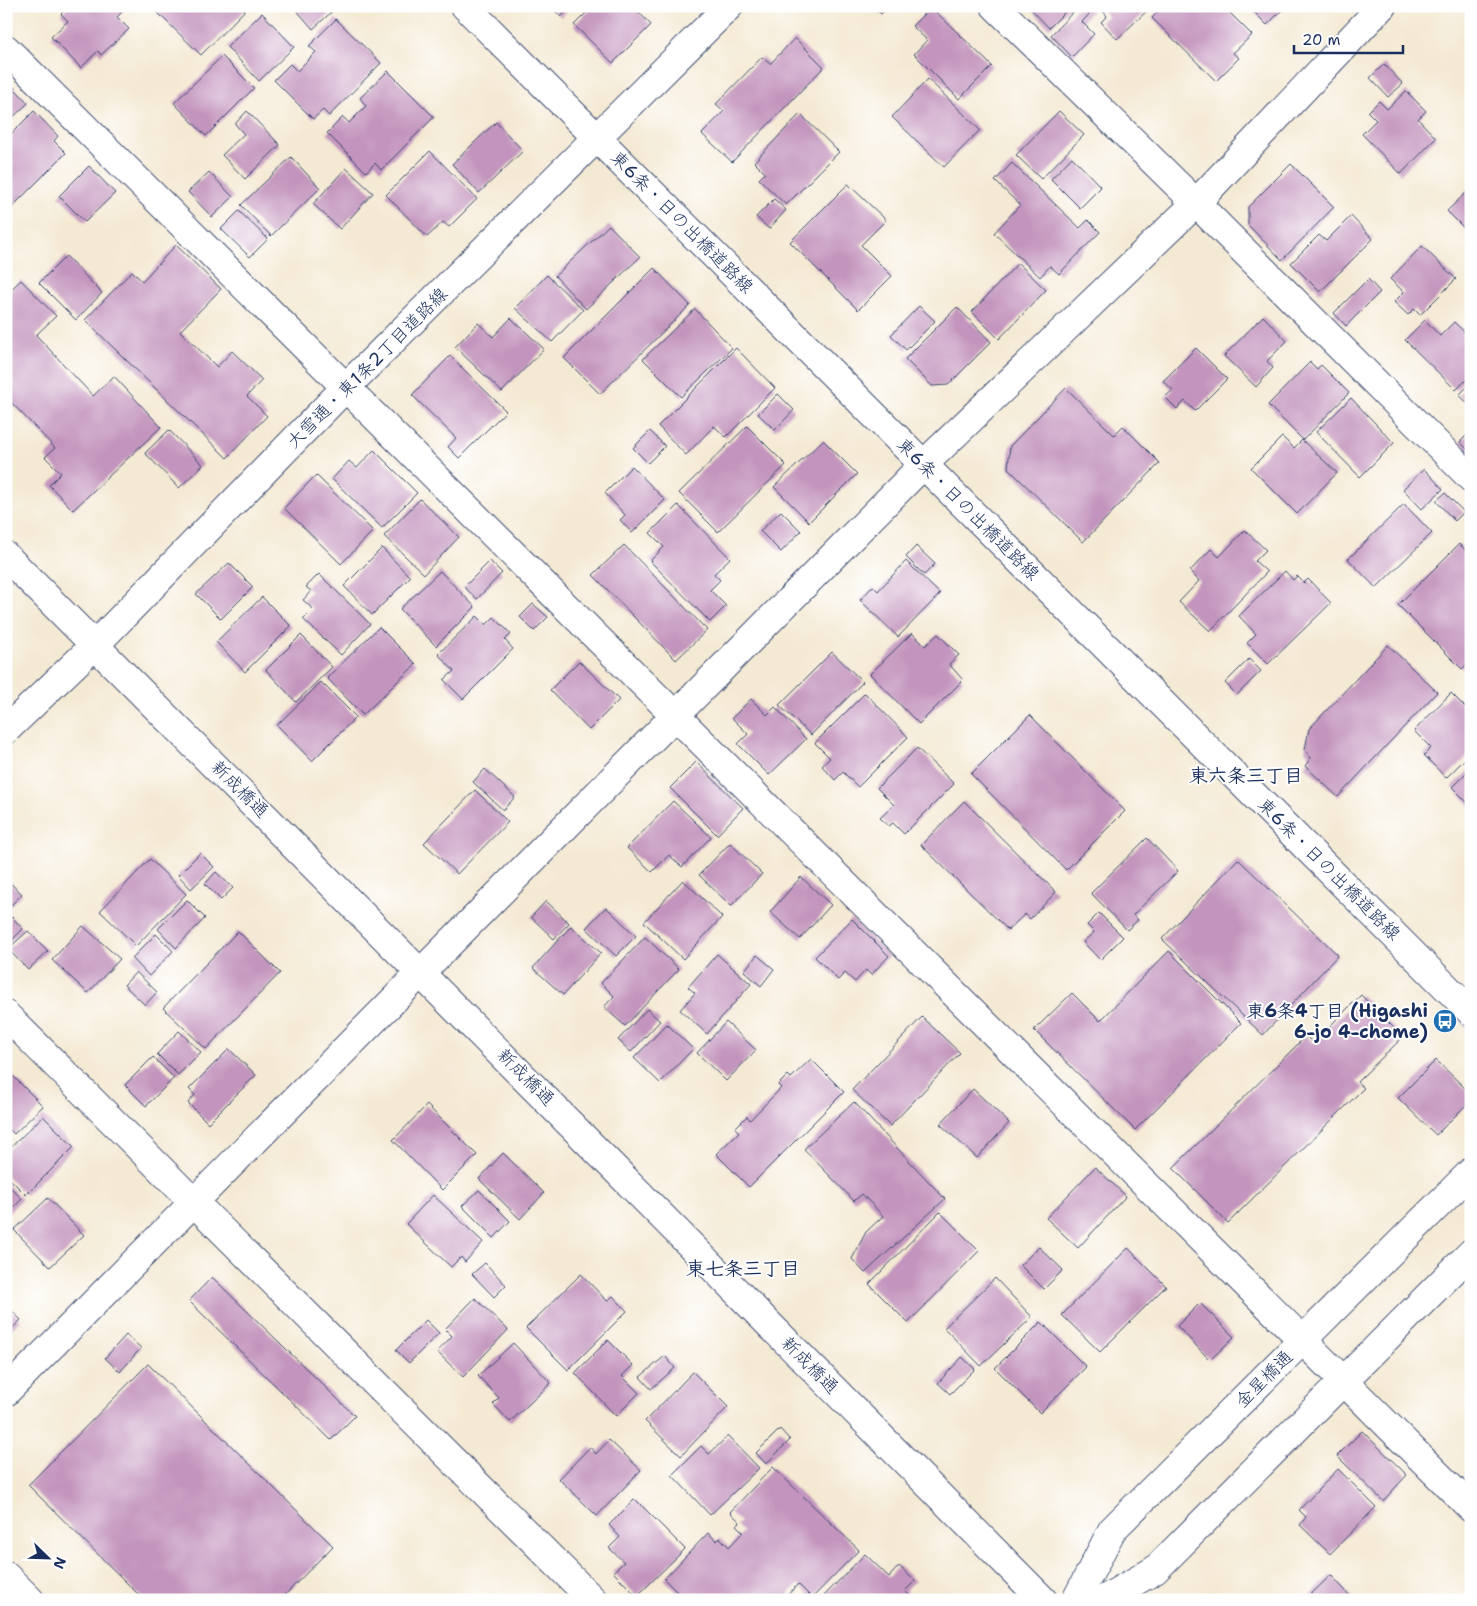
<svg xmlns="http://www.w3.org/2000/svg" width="1477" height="1606" viewBox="0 0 1477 1606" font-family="'Shantell Sans','Klee One',sans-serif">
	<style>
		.building { fill: #c394bd }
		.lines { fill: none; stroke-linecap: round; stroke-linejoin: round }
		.street-casing { stroke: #3c4b70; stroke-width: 30 }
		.secondary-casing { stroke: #3c4b70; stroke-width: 30 }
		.street { stroke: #fff; stroke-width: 28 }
		.secondary { stroke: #fff; stroke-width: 28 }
		.labels { text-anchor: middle; stroke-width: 4; stroke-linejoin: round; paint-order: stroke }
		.street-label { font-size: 18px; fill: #1b2f5e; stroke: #fff }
		.poi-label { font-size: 18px; font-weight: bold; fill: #1b2f5e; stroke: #fff; text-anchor: end }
		.neighbourhood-label { font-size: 19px; font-weight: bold; fill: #1b2f5e; stroke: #fff }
	</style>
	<rect width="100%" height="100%" fill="#fff"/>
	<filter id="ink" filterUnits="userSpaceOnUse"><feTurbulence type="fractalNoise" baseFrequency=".02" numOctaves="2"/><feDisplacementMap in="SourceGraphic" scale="10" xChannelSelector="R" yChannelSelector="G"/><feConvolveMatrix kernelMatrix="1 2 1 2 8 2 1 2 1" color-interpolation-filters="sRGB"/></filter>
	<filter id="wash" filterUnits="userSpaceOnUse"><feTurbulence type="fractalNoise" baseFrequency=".0096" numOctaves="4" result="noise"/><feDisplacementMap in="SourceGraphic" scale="20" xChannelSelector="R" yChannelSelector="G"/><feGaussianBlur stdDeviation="1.12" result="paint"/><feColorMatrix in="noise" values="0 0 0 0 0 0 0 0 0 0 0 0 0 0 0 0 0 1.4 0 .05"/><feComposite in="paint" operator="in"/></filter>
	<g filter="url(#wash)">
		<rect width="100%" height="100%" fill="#f4e9d3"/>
		<g id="blocks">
			<g class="building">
				<polygon points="69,6 128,6 117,17 129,29 101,55 98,51 81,68 51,37 68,21 61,14"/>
				<polygon points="162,6 249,6 201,55 157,12"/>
				<polygon points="293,6 338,6 313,29"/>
				<polygon points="550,6 572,6 561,17"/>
				<polygon points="585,6 633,6 651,25 613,63 574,25 589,10"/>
				<polygon points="872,6 889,6 881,14"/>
				<polygon points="1028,6 1071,6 1049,28"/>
				<polygon points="1079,6 1087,6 1092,11 1082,22 1094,34 1072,57 1051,35"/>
				<polygon points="1099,6 1152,6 1117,39 1101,22 1107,16"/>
				<polygon points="1163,6 1223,6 1252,35 1233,53 1239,58 1216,81 1152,18"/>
				<polygon points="1248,6 1286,6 1267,25"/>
				<polygon points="931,7 992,66 959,99 914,54 927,40 912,26"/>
				<polygon points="262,13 294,47 259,81 227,47"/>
				<polygon points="336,19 381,63 329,116 323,110 313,119 274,80 290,64 297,71 316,52 309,46"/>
				<polygon points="795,38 824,67 732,162 702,134 724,111 716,104 762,57 770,64"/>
				<polygon points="222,56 254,88 206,136 174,103"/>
				<polygon points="1384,64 1403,84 1388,97 1370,78"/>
				<polygon points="388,71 434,117 381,170 375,163 366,172 327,133 343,117 349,123 366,106 360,98"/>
				<polygon points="6,79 28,103 6,124"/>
				<polygon points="928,79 980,130 944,167 892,117"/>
				<polygon points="1406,91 1426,111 1418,119 1436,138 1401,174 1362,134 1376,120 1368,112 1379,101 1387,109"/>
				<polygon points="34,111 58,136 54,141 66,153 6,213 6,139"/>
				<polygon points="247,111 280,145 245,179 222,155 244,134 235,124"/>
				<polygon points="1059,111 1084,135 1041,179 1016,155"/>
				<polygon points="800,114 839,152 786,205 759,179 765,173 754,162"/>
				<polygon points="496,122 523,151 479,193 452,164"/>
				<polygon points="430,151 477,199 449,227 443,222 427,237 386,195"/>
				<polygon points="291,157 320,188 271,236 241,205"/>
				<polygon points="1072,157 1101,187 1080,208 1051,179"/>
				<polygon points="1012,163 1080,228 1088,220 1100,232 1059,274 1050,266 1040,277 994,233 1020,205 995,181"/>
				<polygon points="1291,164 1334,207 1282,260 1248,225 1248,207"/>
				<polygon points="89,166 115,193 85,222 59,196"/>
				<polygon points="346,168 373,193 340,229 313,204"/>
				<polygon points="209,172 233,197 212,217 188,192"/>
				<polygon points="848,184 886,220 861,245 892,276 858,310 790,242"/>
				<polygon points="1471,188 1471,235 1447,211"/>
				<polygon points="774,199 786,210 769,229 756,217"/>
				<polygon points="239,211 268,239 250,257 221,229"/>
				<polygon points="1351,216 1373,239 1320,292 1291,263 1319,235 1326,241"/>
				<polygon points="609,225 640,257 586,309 555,276"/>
				<polygon points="176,245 221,289 180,331 217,367 232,351 262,380 247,396 267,416 227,458 85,320 132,271 142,281"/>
				<polygon points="1422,246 1456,279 1420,315 1414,309 1408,315 1394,302 1404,292 1390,279"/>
				<polygon points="66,256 102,293 76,320 39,283"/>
				<polygon points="1018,263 1046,290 999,339 972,312"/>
				<polygon points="654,268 690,305 600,394 564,358"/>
				<polygon points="547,275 583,310 552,342 515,308"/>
				<polygon points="1368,279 1380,292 1346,326 1334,313"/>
				<polygon points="21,280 56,316 36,335 93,396 114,376 161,427 73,510 49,485 61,473 45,457 55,448 6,397 6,294"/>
				<polygon points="919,306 935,321 906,350 891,335"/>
				<polygon points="957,307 991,342 948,385 932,386 905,359"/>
				<polygon points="695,309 732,348 681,397 643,359"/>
				<polygon points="1263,316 1287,341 1267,361 1273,368 1256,387 1224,356"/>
				<polygon points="511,318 544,349 502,392 455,347 478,323 493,337"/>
				<polygon points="1425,320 1440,336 1454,322 1471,338 1471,375 1456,390 1405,340"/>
				<polygon points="736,348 775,388 726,437 714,426 686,455 658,426"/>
				<polygon points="1196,348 1227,379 1195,411 1185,401 1177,409 1165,397 1173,390 1163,381"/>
				<polygon points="450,356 506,411 459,458 448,447 456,438 412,395"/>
				<polygon points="1310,362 1317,369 1321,365 1349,393 1303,440 1268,405"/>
				<polygon points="1471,383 1471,406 1459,395"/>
				<polygon points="1066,388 1114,435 1123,426 1160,463 1083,542 1008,468 1010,446"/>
				<polygon points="778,394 794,410 775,430 758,414"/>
				<polygon points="1351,398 1394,443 1360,477 1316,432"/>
				<polygon points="747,426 786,465 718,532 679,493"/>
				<polygon points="169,430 203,465 179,488 145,453"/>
				<polygon points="650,431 665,446 648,463 633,448"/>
				<polygon points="1471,431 1471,453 1460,442"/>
				<polygon points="1282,437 1294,448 1302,440 1337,473 1297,514 1251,468"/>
				<polygon points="823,440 857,474 809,522 774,487"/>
				<polygon points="374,450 417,493 382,528 332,479 349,461 357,468"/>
				<polygon points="632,466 665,500 632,533 620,520 625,515 605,493"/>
				<polygon points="1424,469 1443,489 1422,509 1403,489"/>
				<polygon points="316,475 373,531 341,564 284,508"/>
				<polygon points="1445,493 1464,512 1455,521 1436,501"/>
				<polygon points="420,499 459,537 424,574 384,536"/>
				<polygon points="1404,504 1432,533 1376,588 1348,559"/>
				<polygon points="678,505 730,558 714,574 720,580 710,590 726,606 710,622 650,561 664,547 650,533"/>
				<polygon points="781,511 801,531 781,552 760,531"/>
				<polygon points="1245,530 1266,550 1255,561 1267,572 1210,631 1179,602 1199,581 1190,571 1211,549 1219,557"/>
				<polygon points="1459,544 1471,555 1471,660 1462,669 1398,605"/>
				<polygon points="624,545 707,630 676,660 593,575"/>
				<polygon points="916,546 935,564 924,575 906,557"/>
				<polygon points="382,548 410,577 372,615 344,586"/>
				<polygon points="490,561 502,573 477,599 464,587"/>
				<polygon points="906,561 940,594 898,637 860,600 873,586 878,591"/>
				<polygon points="229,563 253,587 221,619 196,594"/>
				<polygon points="440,571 475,607 436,646 400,609"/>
				<polygon points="1285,571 1293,580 1297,576 1304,583 1308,579 1331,603 1268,664 1247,643 1256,634 1239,616"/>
				<polygon points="319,574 370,624 341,655 303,619 313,609 303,600 311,591 306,587"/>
				<polygon points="262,597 291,626 245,672 216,642"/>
				<polygon points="533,604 548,617 534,631 520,617"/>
				<polygon points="477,616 486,625 494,617 511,634 505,640 513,649 463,699 444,680 454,671 438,654"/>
				<polygon points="379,627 416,664 363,715 327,678"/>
				<polygon points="912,633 925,646 938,634 959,655 949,664 963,680 919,724 870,674"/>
				<polygon points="301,635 332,667 296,702 266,670"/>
				<polygon points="1388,645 1437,692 1338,797 1305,766 1311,758 1305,750 1309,729"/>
				<polygon points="832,652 863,682 811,735 779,705"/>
				<polygon points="1249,659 1261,671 1237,695 1225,683"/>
				<polygon points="579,661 619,700 589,730 550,690"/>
				<polygon points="321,682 356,717 312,761 277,725"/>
				<polygon points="865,693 908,737 858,787 843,772 835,780 822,766 830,758 815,743"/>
				<polygon points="1451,693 1471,713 1471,753 1446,778 1424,755 1431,748 1414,731"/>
				<polygon points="751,699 767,715 775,707 806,739 769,775 738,744 748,734 732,718"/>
				<polygon points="1030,715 1125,811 1066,870 971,774"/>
				<polygon points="917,748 954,784 904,834 893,823 889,826 880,818 894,805 877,788"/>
				<polygon points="696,762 743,808 717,835 670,788"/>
				<polygon points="1471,768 1471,806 1452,787"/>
				<polygon points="485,769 515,797 503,810 473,782"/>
				<polygon points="475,790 508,822 457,874 424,843"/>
				<polygon points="673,801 711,837 682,867 669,855 652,872 627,848"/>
				<polygon points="964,801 1056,892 1030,919 1025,914 1008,930 921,845"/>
				<polygon points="1147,838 1178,871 1133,915 1138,920 1127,930 1091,893"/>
				<polygon points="730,843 762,874 731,906 699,875"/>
				<polygon points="200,853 214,867 191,889 178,875"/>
				<polygon points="150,859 186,894 136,946 100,911"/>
				<polygon points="1238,859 1338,955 1263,1035 1162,939"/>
				<polygon points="216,872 233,888 221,900 205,884"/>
				<polygon points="801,877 831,905 800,939 770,912"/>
				<polygon points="6,879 22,894 6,910"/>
				<polygon points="683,880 722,917 683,959 644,922"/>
				<polygon points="187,900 205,918 176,948 158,929"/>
				<polygon points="546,901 569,923 554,939 531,917"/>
				<polygon points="606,907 636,936 616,956 586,928"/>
				<polygon points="1099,913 1123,937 1100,960 1083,942 1094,932 1087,925"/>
				<polygon points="12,917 23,929 6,946 6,923"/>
				<polygon points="852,919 889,956 871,975 866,970 855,982 845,973 838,980 815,957"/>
				<polygon points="83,926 120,959 88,993 52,960"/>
				<polygon points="571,926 601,953 563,995 533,968"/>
				<polygon points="28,931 48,951 28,970 8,949"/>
				<polygon points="238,931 280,973 206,1049 163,1008"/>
				<polygon points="156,934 173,951 149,976 132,958"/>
				<polygon points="645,937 679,969 625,1026 604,1007 614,996 601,983"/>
				<polygon points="1169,951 1241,1023 1135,1130 1034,1030 1072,993 1100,1021"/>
				<polygon points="717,954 751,984 707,1034 680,1010 695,993 688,987"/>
				<polygon points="757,955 774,969 761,986 744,971"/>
				<polygon points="136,972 157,992 145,1005 124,985"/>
				<polygon points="1361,995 1403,1037 1357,1082 1364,1088 1228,1223 1173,1168 1306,1036 1313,1043"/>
				<polygon points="647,1009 660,1021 631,1052 618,1040"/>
				<polygon points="922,1017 960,1053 890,1126 852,1090"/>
				<polygon points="726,1022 756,1050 726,1081 697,1053"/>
				<polygon points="667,1024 693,1049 660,1083 634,1058"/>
				<polygon points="179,1031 201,1052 178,1075 157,1054"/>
				<polygon points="229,1049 256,1075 208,1123 188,1103 195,1095 189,1089"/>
				<polygon points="153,1057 174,1078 146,1106 125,1085"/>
				<polygon points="811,1059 844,1092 749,1187 716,1154 739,1132 735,1128 747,1116 750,1120 781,1088 778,1085 788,1075 791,1078"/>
				<polygon points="1436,1060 1471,1094 1471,1100 1436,1135 1398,1098"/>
				<polygon points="6,1069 43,1106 14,1134 6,1126"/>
				<polygon points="973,1089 1009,1123 977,1158 940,1124"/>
				<polygon points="854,1102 945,1199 865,1273 852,1259 866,1232 883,1216 862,1194 854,1201 804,1149"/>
				<polygon points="427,1105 477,1155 442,1190 393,1140"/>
				<polygon points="43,1116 74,1147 26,1195 6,1175 6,1152"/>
				<polygon points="503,1153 544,1193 520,1219 479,1179"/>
				<polygon points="1095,1167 1126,1196 1078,1248 1046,1218"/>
				<polygon points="6,1183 22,1199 6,1215"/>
				<polygon points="479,1190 510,1221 494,1238 462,1206"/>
				<polygon points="433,1195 483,1242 465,1262 461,1257 451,1267 406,1224"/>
				<polygon points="48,1198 84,1235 50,1267 14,1230"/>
				<polygon points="940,1212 979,1251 908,1323 869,1284"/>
				<polygon points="1039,1247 1063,1270 1044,1289 1020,1265"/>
				<polygon points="1128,1248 1166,1286 1100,1352 1062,1315"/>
				<polygon points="485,1263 506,1285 494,1297 472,1274"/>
				<polygon points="581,1274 607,1301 613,1296 627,1311 568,1370 526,1328"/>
				<polygon points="212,1277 355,1416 331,1440 189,1301"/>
				<polygon points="995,1278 1032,1317 981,1366 944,1328"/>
				<polygon points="475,1298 508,1330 463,1377 437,1352 452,1336 445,1329"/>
				<polygon points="1200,1303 1234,1337 1210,1360 1177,1326"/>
				<polygon points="6,1305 21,1320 6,1334"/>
				<polygon points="426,1320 439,1333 409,1363 396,1350"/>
				<polygon points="1041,1322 1086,1367 1040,1413 995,1368"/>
				<polygon points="126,1335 141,1348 120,1372 105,1358"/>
				<polygon points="608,1340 633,1365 622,1376 639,1393 616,1416 575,1373"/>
				<polygon points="513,1343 551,1383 510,1422 493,1404 499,1398 478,1376"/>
				<polygon points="665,1356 675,1368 651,1389 640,1377"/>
				<polygon points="962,1357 975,1369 950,1394 938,1383"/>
				<polygon points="148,1364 333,1546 280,1600 144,1600 28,1485"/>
				<polygon points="693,1372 728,1407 681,1456 645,1421"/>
				<polygon points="780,1429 790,1440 766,1464 756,1453"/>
				<polygon points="1362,1431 1407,1475 1383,1501 1337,1456"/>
				<polygon points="728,1436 759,1468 710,1515 672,1475 701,1446 709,1454"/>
				<polygon points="609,1440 641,1470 597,1516 559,1479 590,1447 596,1454"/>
				<polygon points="773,1467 859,1550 812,1598 798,1584 783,1600 685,1600 664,1579 708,1533 717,1541 720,1538 729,1547 743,1532 736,1525 740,1522 730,1512"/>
				<polygon points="1338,1469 1376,1507 1330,1554 1300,1525 1306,1517 1299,1510"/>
				<polygon points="635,1499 685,1549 637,1596 613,1572 624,1562 609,1548 620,1537 609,1525"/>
				<polygon points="865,1554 889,1577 899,1566 915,1581 905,1591 914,1600 820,1600"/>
				<polygon points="1331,1575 1354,1600 1305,1600"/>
			</g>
		</g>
	</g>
	<g filter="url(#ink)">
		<use href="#blocks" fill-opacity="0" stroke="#3c4b70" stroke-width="1"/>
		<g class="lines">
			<g class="street-casing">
				<g id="street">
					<polyline points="995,6 1196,203 1471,478"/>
					<polyline points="6,49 1471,1508"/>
					<polyline points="6,730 96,644 345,388 729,6"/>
					<polyline points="6,1015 593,1600"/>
					<polyline points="6,1392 924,464 1196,203 1382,6"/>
					<polyline points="6,1576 30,1600"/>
				</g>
			</g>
			<g class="secondary-casing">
				<g id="secondary">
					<polyline points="465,6 1471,1012"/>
					<polyline points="6,556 1043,1600"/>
					<polyline points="1076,1600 1112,1530 1471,1172"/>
					<polyline points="1103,1600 1155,1570 1471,1253"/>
				</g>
			</g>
			<use href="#street" class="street"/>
			<use href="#secondary" class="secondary"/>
		</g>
	</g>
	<defs>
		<g id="bus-disc" transform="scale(1.25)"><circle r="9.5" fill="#1f6fb2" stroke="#fff"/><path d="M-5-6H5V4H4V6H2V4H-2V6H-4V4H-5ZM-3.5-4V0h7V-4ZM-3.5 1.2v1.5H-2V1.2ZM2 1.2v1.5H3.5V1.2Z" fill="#fff"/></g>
	</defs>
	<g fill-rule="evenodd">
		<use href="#bus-disc" x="1445" y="1021"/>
	</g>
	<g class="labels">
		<g class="street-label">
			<text transform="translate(682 222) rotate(45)" y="6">東6条・日の出橋道路線</text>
			<text transform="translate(367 368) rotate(-45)" y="6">大雪通・東1条2丁目道路線</text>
			<text transform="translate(968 509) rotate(45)" y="6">東6条・日の出橋道路線</text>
			<text transform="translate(240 789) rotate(45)" y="6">新成橋通</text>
			<text transform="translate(1329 869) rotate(45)" y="6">東6条・日の出橋道路線</text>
			<text transform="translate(526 1077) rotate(45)" y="6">新成橋通</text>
			<text transform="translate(810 1365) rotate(45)" y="6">新成橋通</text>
			<text transform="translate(1264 1379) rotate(-45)" y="6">金星橋通</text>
		</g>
		<g class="poi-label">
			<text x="1428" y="1017">東6条4丁目 (Higashi<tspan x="1428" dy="21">6-jo 4-chome)</tspan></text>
		</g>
		<g class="neighbourhood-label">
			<text x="1246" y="782">東六条三丁目</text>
			<text x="743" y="1275">東七条三丁目</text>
		</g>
	</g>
	<rect width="1477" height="1606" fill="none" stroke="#fff" stroke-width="25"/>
	<g transform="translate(48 1558) rotate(113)" stroke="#ffffff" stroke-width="4" paint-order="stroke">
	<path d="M0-4L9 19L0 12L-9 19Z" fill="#1b2f5e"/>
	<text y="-8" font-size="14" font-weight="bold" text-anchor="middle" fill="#1b2f5e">N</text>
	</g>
	<path d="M1294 45v8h109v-8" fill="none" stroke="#1b2f5e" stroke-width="2.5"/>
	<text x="1302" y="45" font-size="15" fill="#1b2f5e" stroke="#ffffff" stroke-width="4" paint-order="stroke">20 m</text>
</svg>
